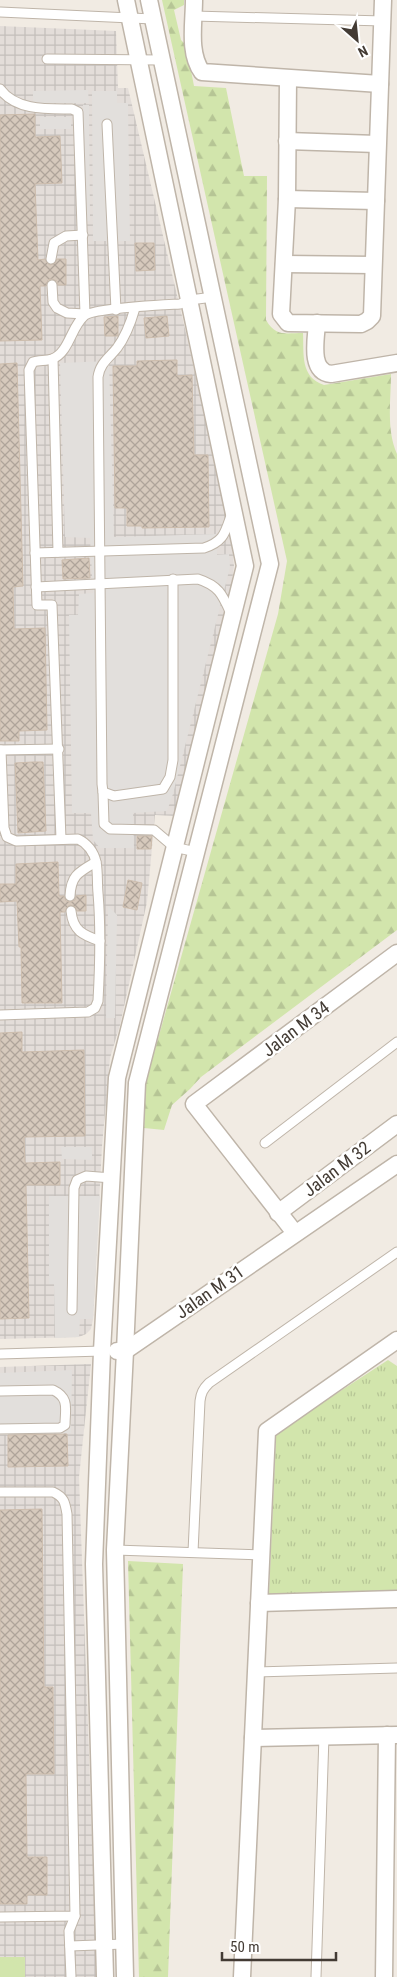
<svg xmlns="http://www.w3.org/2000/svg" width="397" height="1977" viewBox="0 0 397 1977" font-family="'Roboto Condensed',sans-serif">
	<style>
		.industrial { fill: url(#industrial-grid) }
		.grass { fill: url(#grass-tufts) }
		.forest { fill: url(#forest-firs) }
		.pitch { fill: #d2e5ac }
		.parking { fill: #e2dfdc }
		.building { fill: url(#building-cross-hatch); stroke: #cdbdad }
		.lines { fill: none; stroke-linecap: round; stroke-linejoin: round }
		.service-casing { stroke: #bfb5a9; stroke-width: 11 }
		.minor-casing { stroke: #bfb5a9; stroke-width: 19 }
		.service { stroke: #fff; stroke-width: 9 }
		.minor { stroke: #fff; stroke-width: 16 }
		.labels { text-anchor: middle; stroke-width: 5; stroke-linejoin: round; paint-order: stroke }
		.street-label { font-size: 18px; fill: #433b34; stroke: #fff }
	</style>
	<defs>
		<pattern id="industrial-grid" width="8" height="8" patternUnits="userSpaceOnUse" patternTransform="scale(1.25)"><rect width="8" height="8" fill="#e3ddd9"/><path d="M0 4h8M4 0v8" fill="none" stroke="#c4bfbb"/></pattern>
		<pattern id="grass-tufts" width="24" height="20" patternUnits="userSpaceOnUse" patternTransform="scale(1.25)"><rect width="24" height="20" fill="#d2e5ac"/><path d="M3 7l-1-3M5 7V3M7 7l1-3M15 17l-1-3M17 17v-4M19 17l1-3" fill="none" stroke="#b6c595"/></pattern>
		<pattern id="forest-firs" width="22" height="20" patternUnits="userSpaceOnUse" patternTransform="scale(1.25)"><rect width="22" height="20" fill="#d2e5ac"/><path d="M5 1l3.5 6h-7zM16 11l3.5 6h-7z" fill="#b6c595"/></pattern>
		<pattern id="building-cross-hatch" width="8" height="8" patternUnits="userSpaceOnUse" patternTransform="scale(1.25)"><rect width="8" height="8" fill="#d6c9bc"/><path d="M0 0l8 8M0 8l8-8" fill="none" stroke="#afa49a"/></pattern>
	</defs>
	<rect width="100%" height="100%" fill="#f1ebe3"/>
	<g class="industrial">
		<polygon points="0,26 116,31 118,88 128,88 186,333 231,537 234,566 228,611 175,816 155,815 147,902 120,1025 110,1058 102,1146 93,1319 91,1329 86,1334 79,1337 0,1339"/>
		<polygon points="91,1364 79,1477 97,1977 0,1977 0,1367"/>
	</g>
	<polygon class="grass" points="388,1360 397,1366 397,1591 269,1594 276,1433"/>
	<g class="forest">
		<path d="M162,0H184V5L174,10L181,40L186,45L194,86L226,88L244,176H267L266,320C276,337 285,333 303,333C304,354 300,377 324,385L391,374C391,400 386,429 397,454V930L201,1077L190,1089L172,1105L164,1130L144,1128L145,1085L278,614L287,561Z"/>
		<polygon points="128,1561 183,1564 168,1977 139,1977"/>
	</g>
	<rect class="pitch" x="0" y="1957" width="25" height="20"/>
	<g class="parking">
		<polygon points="88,90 89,103 33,103 33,91"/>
		<polygon points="92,91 117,91 117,103 128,103 130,241 93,241"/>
		<polygon points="83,105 89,105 90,221 84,221"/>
		<rect x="40" y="117" width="31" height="12"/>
		<polygon points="109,361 114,537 217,534 217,555 229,554 230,567 173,794 167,811 133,813 134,848 100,848 93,840 91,813 72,813 69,615 78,615 79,594 93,593 90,538 65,537 60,363"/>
		<polygon points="108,906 117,915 115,1018 106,1018"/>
		<polygon points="61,1147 92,1147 92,1160 62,1159"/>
		<polygon points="49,1196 100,1196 93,1319 80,1319 79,1337 55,1338 54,1284 49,1284"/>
		<polygon points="72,1370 71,1433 0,1435 0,1373"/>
	</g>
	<g class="building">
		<polygon points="35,114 35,137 60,136 62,183 35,184 38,260 45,259 47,263 50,265 55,263 57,259 66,259 66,285 58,285 57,281 52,279 48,280 46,286 40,286 42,340 0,341 0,115"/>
		<polygon points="135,243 154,243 155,270 136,271"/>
		<polygon points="118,316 118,336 105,336 104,317"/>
		<polygon points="167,316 169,336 146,338 144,318"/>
		<polygon points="177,360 177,376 192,375 194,455 208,455 209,527 142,528 142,526 127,526 127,508 115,508 113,366 137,366 137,361"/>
		<polygon points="17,363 23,586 13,587 14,629 45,628 47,730 19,731 19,741 0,741 0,364"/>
		<polygon points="89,558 90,578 63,579 62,560"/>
		<polygon points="33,762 43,762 46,831 18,833 15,763"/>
		<polygon points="137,836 152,836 151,849 137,849"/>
		<polygon points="58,862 59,896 64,896 66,901 70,902 75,900 76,896 86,895 86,911 77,911 75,907 70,905 67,907 65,912 60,912 62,1003 22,1003 21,947 19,947 17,901 0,902 0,884 16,884 16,864"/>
		<polygon points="128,880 142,883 137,910 123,907"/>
		<polygon points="22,1032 22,1052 84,1050 85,1136 24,1137 25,1163 60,1162 60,1185 26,1185 29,1318 0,1319 0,1033"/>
		<polygon points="67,1434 68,1466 8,1467 8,1435"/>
		<polygon points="42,1509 44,1687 53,1687 54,1774 26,1774 27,1857 47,1857 47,1895 27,1895 27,1904 0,1904 0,1510"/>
	</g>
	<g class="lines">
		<g class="service-casing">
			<g id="service">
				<polyline points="0,12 153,19"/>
				<polyline points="194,16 383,21"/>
				<polyline points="47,59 162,60"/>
				<path d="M0,89C16,111 48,109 72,109L78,112L85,314L67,313L57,308L53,302L52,285"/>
				<polyline points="107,124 116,310"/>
				<polyline points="51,259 54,243 66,236 83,235"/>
				<path d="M135,308C131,322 126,336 117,348C109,358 100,363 98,377L102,784L103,792L114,796L163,789L170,777L173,760V579"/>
				<polyline points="53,359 58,552"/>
				<path d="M35,553L204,548C225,541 225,532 232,513"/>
				<path d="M36,587L198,579C220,586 223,596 232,616"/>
				<polyline points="0,750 59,749"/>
				<polyline points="103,792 104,824 110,829 154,830 174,847 196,852"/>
				<path d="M61,839L52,605H37L29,370L33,362C39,360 46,361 52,359C69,353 71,327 84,316C93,308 163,305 180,304L190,300L213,297"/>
				<path d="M70,896C71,875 79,872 96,862"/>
				<path d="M71,911C73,931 83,935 100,941"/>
				<path d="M0,1015L88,1012L95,1008L98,1001C100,965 101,929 98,893C97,883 98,872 96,862C94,852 87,843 78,839L16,841L7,837L4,828L1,750"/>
				<polyline points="265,1143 397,1042"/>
				<polyline points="72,1310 74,1188 77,1180 86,1176 112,1178"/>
				<polyline points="0,1354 102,1351"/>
				<path d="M0,1391L53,1390C70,1398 65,1409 65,1425L60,1428L0,1429"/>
				<path d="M0,1492H53C64,1497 65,1502 67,1514L75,1916L0,1917"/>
				<polyline points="115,1550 261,1555"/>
				<path d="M193,1552L200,1401C201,1393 203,1389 209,1383L397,1252"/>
				<polyline points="256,1672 397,1668"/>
				<polyline points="70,1946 124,1944"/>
				<polyline points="71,1977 69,1931 75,1916"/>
				<polyline points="316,1977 324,1736"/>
			</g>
		</g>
		<g class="minor-casing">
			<g id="minor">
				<path d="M194,0C194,23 188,53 202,72L380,84"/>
				<polyline points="288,79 287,199 281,314 288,323 361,324 367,321 372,316 383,0"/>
				<polyline points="287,141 377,144"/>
				<polyline points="287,199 376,201"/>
				<polyline points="284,264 373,265"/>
				<path d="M317,323C316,339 309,372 331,374L397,363"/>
				<polyline points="278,1213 397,1124"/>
				<polyline points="295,1233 194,1104 397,953"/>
				<polyline points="117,1351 125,1351 397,1164"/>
				<polyline points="259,1603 397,1599"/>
				<polyline points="253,1738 397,1735"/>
				<polyline points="105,1977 94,1564 102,1351 117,1078 245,566 126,0"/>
				<polyline points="125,1977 115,1550 125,1351 137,1083 270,564 149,0"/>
				<polyline points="242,1977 267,1431 397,1340"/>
				<polyline points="384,1977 387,1735"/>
			</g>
		</g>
		<use href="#service" class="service"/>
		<use href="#minor" class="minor"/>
	</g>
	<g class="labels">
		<g class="street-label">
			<text transform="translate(296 1029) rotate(-37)" y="6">Jalan M 34</text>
			<text transform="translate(337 1169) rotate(-37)" y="6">Jalan M 32</text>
			<text transform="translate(210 1292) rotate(-35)" y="6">Jalan M 31</text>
		</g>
	</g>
	<g transform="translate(357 40) rotate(153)" stroke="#ffffff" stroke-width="4" paint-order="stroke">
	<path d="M0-4L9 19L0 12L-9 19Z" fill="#433b34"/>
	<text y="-8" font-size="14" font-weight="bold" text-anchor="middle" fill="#433b34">N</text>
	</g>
	<path d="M222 1952v8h114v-8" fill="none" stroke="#433b34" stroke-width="2.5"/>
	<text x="230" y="1952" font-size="15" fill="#433b34" stroke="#ffffff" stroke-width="4" paint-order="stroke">50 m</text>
</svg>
